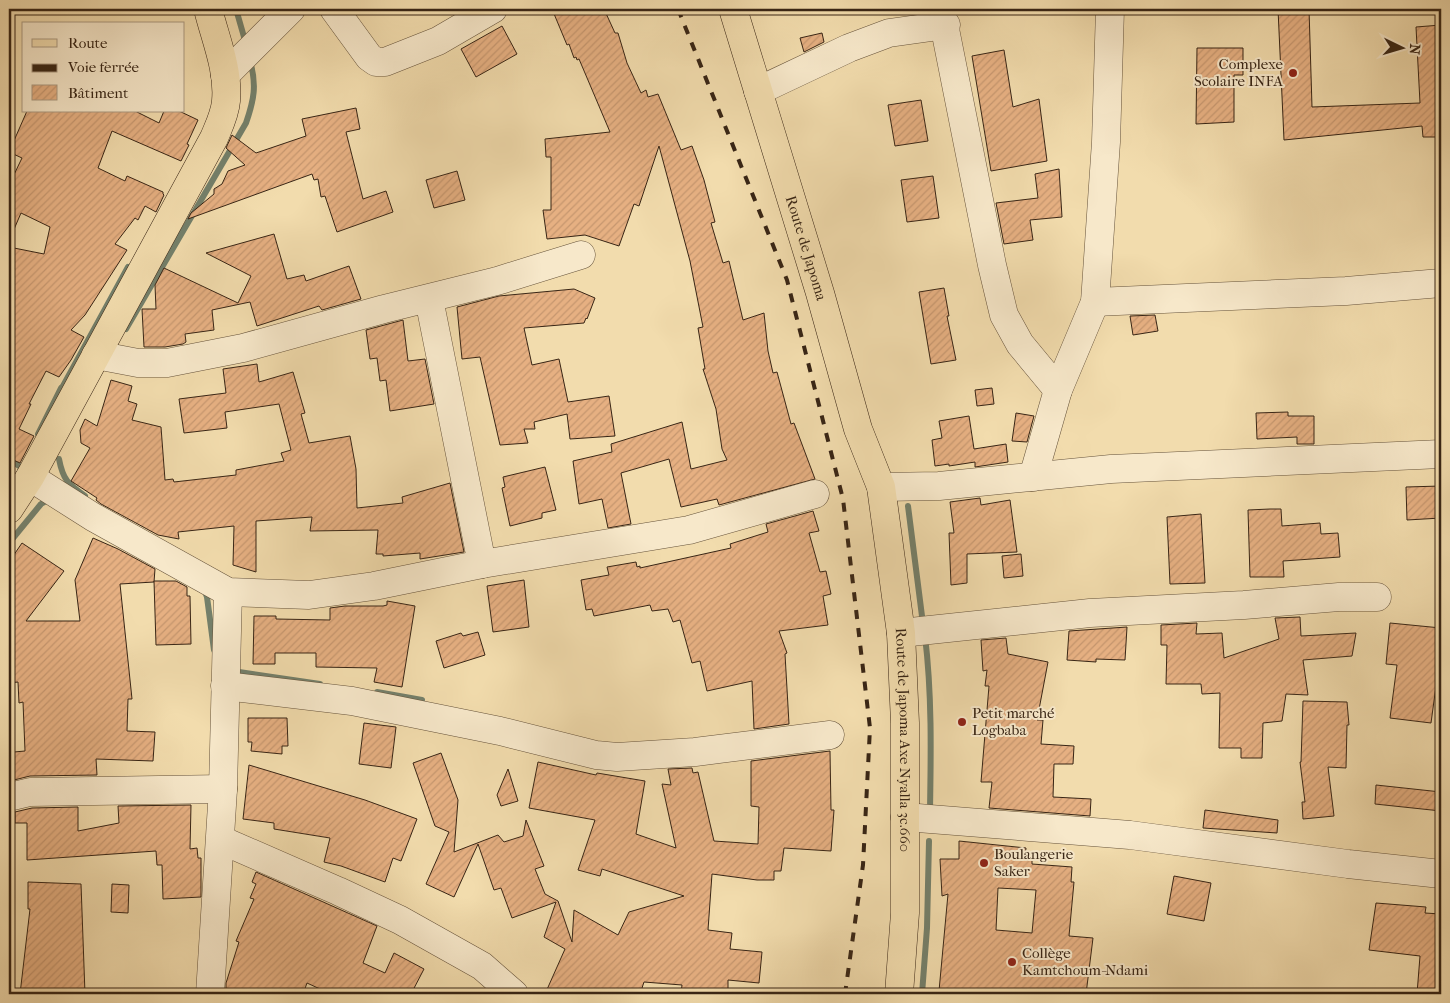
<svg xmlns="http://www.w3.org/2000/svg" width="1450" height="1003" viewBox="0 0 1450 1003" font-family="'IM FELL French Canon',serif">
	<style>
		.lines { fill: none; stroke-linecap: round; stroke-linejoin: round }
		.stream { stroke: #74806b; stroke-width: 6 }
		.building { fill: url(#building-hatch); stroke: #382515; fill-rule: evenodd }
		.minor-casing { stroke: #66533b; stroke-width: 29 }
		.major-casing { stroke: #382515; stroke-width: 29 }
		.minor { stroke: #f7e8ca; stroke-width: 28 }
		.major { stroke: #f2dcad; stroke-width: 28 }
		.rail { stroke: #382515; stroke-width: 4; stroke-dasharray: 9 9; stroke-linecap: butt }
		.poi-dot { fill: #8f2418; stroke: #f7e8ca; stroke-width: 2 }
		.labels { text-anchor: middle; stroke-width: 4; stroke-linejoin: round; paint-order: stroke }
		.poi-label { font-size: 15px; fill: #382515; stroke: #f7e8ca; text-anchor: start }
		.street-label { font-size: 15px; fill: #382515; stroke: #f7e8ca }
	</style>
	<defs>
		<pattern id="building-hatch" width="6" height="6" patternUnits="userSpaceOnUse" patternTransform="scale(1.25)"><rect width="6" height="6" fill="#e6b082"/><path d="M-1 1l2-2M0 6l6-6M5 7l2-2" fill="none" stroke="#c6976f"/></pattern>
	</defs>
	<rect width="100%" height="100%" fill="#f2dcad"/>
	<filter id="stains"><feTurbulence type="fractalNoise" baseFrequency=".004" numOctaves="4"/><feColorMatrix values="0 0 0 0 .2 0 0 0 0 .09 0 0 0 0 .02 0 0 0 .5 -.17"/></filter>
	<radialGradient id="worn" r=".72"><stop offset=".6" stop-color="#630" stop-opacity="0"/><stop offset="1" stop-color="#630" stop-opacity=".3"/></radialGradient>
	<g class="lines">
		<g class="stream">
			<polyline points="236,9 246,44"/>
			<path d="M126,329L246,123C254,100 257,85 250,61"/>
			<polyline points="63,386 128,267"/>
			<polyline points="38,434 61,388"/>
			<polyline points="9,459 22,468"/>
			<path d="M59,459C63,480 68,484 85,496"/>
			<polyline points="908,506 923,624"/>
			<polyline points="9,543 41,504 50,499"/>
			<polyline points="204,589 207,597 214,650"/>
			<path d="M925,636C932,694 931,752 930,810"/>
			<polyline points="239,672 320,684"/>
			<polyline points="377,692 422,700"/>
			<polyline points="922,994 927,928 929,841"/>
		</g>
	</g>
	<g class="building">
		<polygon points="552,9 578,9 581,14 593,9 604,9 615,33 618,33 627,63 641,93 646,90 648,97 658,94 681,150 692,146 704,180 715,222 711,223 723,263 729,261 743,320 764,313 768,351 773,373 777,372 791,424 794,423 815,479 719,505 717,499 681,507 669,459 621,473 631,524 608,528 602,499 579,504 573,461 612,452 611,444 682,422 691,469 727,460 722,449 716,409 703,369 705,369 698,328 703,327 690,261 659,146 639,206 634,204 619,246 585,235 547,239 543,210 551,210 551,157 546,157 545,139 610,132 579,59 577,60 576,57 574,58 569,44 567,45"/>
		<polygon points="1278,9 1309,9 1312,107 1420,103 1416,27 1441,25 1441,137 1423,137 1422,126 1284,140"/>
		<polygon points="502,26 517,54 476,77 461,49"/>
		<polygon points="822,33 824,42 804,52 800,38"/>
		<polygon points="1197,48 1243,48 1243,75 1234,75 1234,122 1196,124"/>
		<polygon points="1004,50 1013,107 1039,99 1047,161 991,171 972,56"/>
		<polygon points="921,100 928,141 895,146 888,105"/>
		<polygon points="356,108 360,129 346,132 363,199 386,191 393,212 337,232 325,196 321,197 318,179 314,180 312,174 188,219 191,213 214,194 214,189 222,184 228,171 245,165 226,148 232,135 256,153 306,136 302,119"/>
		<polygon points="27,111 135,111 159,123 164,111 179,111 198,120 187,144 189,145 181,161 112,131 98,168 125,181 127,176 163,192 163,194 164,195 156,212 145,206 138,220 135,218 115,244 127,250 85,315 71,330 84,337 71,360 59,377 46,371 29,404 31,404 19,429 34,436 20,463 9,458 9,247 44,254 50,227 21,213 9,241 9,185 22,158 9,152"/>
		<polygon points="1059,169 1062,217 1030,220 1033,240 1004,244 996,203 1038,198 1035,174"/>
		<polygon points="457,171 465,200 434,208 426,180"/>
		<polygon points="933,176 939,218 907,222 901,180"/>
		<polygon points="274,234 287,279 304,275 306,281 349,266 361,299 322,310 319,306 257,326 250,302 212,310 214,330 185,334 186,342 183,344 165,347 144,347 142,309 156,309 155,285 164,268 238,303 251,276 206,253"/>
		<polygon points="944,288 949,316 947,316 956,360 931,364 919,292"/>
		<polygon points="574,289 595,298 587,319 586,318 584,323 524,328 532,365 559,359 568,402 609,396 615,436 570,439 567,414 534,422 535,429 524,429 528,443 500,445 480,357 462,359 457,307 499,296"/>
		<polygon points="1155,315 1158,331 1133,335 1130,316"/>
		<polygon points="403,320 408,361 425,359 434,404 390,411 386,380 380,381 377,358 370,359 366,330"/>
		<polygon points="257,364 259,382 293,372 305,413 301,414 309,443 350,436 356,469 357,508 403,503 402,497 450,483 464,552 420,559 420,553 383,556 383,554 376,554 378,530 310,531 312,517 256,521 256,572 233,565 234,526 178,532 179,539 158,535 101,504 96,500 97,498 71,481 90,448 81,443 80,430 85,419 97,426 111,380 132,386 128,401 137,404 132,420 161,427 165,480 173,479 174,482 236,475 236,470 284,461 281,453 291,450 279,404 225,412 227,428 184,433 179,399 226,393 223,369"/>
		<polygon points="992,388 994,404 977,406 975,390"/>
		<polygon points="1288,412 1288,416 1314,416 1314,444 1297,444 1297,437 1257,439 1256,413"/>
		<polygon points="1016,413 1034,416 1027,442 1012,441"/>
		<polygon points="969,416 974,449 1006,444 1008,462 975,467 975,462 949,466 949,464 935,466 932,440 942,438 939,421"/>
		<polygon points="545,467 556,510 542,513 542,518 510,526 502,488 505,487 503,477"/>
		<polygon points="1441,486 1441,518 1407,520 1406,487"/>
		<polygon points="980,498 981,505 1010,500 1017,552 967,554 967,583 951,585 949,533 954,533 950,502"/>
		<polygon points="1270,509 1281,509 1282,526 1320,523 1321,534 1338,533 1340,557 1283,561 1284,577 1250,577 1248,510"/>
		<polygon points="813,511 819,531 809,533 820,572 826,571 831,594 823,596 828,625 779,631 787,653 785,654 789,724 754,729 752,681 707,691 700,661 692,663 680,620 673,622 668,609 652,611 650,605 594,616 592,609 586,610 581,580 609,575 607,567 636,562 637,567 640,566 640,568 731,548 730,544 768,532 766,524"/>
		<polygon points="1201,514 1205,583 1170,584 1167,517"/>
		<polygon points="93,538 118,549 155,569 154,582 120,584 132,699 128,699 127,731 155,732 153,761 96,759 97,775 30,776 14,780 14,752 25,751 23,702 19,703 18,682 9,683 9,562 22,543 64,571 26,621 80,621 75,580"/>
		<polygon points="1021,554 1023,576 1004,578 1002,556"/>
		<polygon points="524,580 529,627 493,632 487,586"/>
		<polygon points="154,581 176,581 187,587 187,596 190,596 191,644 156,645"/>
		<polygon points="387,601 415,606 402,687 374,682 377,668 316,667 316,653 275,653 275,664 253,664 254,616 276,616 276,619 330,620 330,608 345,606 383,606 387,605"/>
		<polygon points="1300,617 1301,636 1356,633 1352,656 1303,660 1308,695 1286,694 1282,721 1263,723 1262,758 1241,758 1241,748 1219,748 1220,693 1202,694 1201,684 1166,684 1167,645 1161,645 1161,625 1197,623 1196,634 1222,633 1224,658 1279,639 1275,618"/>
		<polygon points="1390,623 1441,628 1441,687 1436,686 1431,723 1390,718 1397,665 1386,664"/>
		<polygon points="1127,627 1125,660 1096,659 1096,662 1067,660 1069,631"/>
		<polygon points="478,632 485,655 444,668 436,641 461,633 463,636"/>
		<polygon points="1006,638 1008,654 1048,662 1037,720 1043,720 1041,744 1074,746 1073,764 1054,764 1053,797 1091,799 1090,816 989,808 992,782 981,782 989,686 985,686 987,670 983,671 981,640"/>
		<polygon points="1303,701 1347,702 1349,725 1347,725 1346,768 1328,767 1334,816 1303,819 1302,802 1305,802 1300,762 1301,762"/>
		<polygon points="248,718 287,718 288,746 282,746 282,754 251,751 252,742 248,742"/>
		<polygon points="364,723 396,727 391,768 359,764"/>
		<polygon points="830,751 831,810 834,810 831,851 784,848 781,871 774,871 774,880 757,880 712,874 708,930 732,933 730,949 762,952 759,983 728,980 728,994 681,994 682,985 644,982 640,994 545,994 565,949 544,937 556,902 512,918 501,888 494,890 478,844 454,897 426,884 449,832 435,826 413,763 441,753 458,800 454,852 498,835 504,842 523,836 526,820 544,866 535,869 545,894 558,901 572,942 574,910 618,935 629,912 684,896 602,869 600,876 578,870 595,820 529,808 538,762 596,775 597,773 645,781 636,834 676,848 662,784 671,785 668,769 692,768 693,773 698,772 714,841 758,844 759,807 751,806 751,761"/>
		<polygon points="249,765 365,800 417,819 401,861 393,858 385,882 341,866 324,862 330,838 274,829 274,823 243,819"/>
		<polygon points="508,769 518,801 501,806 497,795"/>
		<polygon points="1376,785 1441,792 1441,811 1375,804"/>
		<polygon points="191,805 190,849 197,848 198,858 201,858 201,897 163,899 162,865 157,865 156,851 27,860 27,823 15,823 15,812 32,808 78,807 78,831 119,823 118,806"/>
		<polygon points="1205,810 1278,820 1277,833 1203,828"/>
		<path d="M959,841L1026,848L1025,858H1032V864L1072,867L1071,882H1074L1069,936L1093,938L1086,994H944V991H939L948,894L942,896L940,859H959ZM998,888L1036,890L1032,933L996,930Z"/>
		<polygon points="256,872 377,926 363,963 385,973 394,953 424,969 411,994 331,994 307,983 303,994 226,994 226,983 239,942 236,941 254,899 250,898 256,884 252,882"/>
		<polygon points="1174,876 1211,883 1204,921 1167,914"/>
		<polygon points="28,882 81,884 85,994 20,994 30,909 28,909"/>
		<polygon points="112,884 129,885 128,913 111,912"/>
		<polygon points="1376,903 1426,907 1425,913 1441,914 1441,994 1417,994 1420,956 1369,950"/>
	</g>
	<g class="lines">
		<g class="minor-casing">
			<g id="minor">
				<polyline points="334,9 369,57 376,62 385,62 438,41 493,9"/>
				<polyline points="941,9 992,265 1004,315 1020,344 1058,390"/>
				<polyline points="225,75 291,9"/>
				<polyline points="758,91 849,48 889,33 946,25"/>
				<polyline points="429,299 482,564"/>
				<polyline points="1095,302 1346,291 1441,283"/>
				<polyline points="96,355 138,363 167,363 243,348 384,309 497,281 581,255"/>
				<polyline points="30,477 93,517 228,592 309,595 374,586 482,564 689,530 815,494"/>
				<polyline points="1033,477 1058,390 1095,302 1106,142 1110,9"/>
				<polyline points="881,487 939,486 1111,469 1441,454"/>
				<polyline points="901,633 1090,613 1244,605 1339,597 1377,597"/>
				<polyline points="225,686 352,701 500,731 596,755 617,757 695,752 830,735"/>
				<polyline points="9,797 30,792 223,789"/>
				<polyline points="905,817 1130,835 1348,864 1441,874"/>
				<polyline points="221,840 338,891 400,920 482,966 514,994"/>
				<polyline points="210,994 223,789 228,592"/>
			</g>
		</g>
		<g class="major-casing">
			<g id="major">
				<path id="s1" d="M733,9L820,293L858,429L881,487L901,633L905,723V913L899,994"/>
				<path d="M9,509L30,477L214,138C219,126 225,114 226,101C229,70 215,38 208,9"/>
			</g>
		</g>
		<use href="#minor" class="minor"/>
		<use href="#major" class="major"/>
		<polyline class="rail" points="678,9 787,280 843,499 870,728 863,865 845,994"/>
	</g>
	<g class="poi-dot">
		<circle cx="1293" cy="73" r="5"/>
		<circle cx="962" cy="722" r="5"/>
		<circle cx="984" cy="863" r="5"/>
		<circle cx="1012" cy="962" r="5"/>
	</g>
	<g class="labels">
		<g class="poi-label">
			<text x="1283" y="69" text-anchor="end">Complexe<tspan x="1283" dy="17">Scolaire INFA</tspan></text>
			<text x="972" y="718">Petit marché<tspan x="972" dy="17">Logbaba</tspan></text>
			<text x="994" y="859">Boulangerie<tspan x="994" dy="17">Saker</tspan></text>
			<text x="1022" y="958">Collège<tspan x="1022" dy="17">Kamtchoum-Ndami</tspan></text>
		</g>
		<g class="street-label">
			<text dy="5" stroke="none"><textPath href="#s1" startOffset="250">Route de Japoma</textPath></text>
			<text dy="5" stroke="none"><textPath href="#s1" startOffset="755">Route de Japoma Axe Nyalla 3c.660</textPath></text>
		</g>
	</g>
	<rect width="1450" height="1003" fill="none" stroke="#f2dcad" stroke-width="30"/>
	<rect x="10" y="10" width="1430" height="983" fill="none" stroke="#382515" stroke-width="2.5"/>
	<rect x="15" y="15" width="1420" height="973" fill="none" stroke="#382515"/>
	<rect x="22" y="22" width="162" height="90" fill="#f7e8ca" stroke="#ab9a82"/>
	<rect x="32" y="39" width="25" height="8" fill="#f2dcad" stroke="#ab9a82"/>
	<text x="68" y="48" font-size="15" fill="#382515">Route</text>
	<rect x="32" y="64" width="25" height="8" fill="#382515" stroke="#ab9a82"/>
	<text x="68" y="72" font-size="15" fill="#382515">Voie ferrée</text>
	<rect x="32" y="85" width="25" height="15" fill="url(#building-hatch)" stroke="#ab9a82"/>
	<text x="68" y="98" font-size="15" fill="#382515">Bâtiment</text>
	<g transform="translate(1402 48) rotate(95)" stroke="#f7e8ca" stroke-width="4" paint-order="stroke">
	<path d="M0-4L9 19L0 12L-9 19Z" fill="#382515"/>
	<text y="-8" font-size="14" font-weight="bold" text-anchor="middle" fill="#382515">N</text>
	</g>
	<rect width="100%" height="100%" filter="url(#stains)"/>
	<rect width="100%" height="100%" fill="url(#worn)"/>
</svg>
